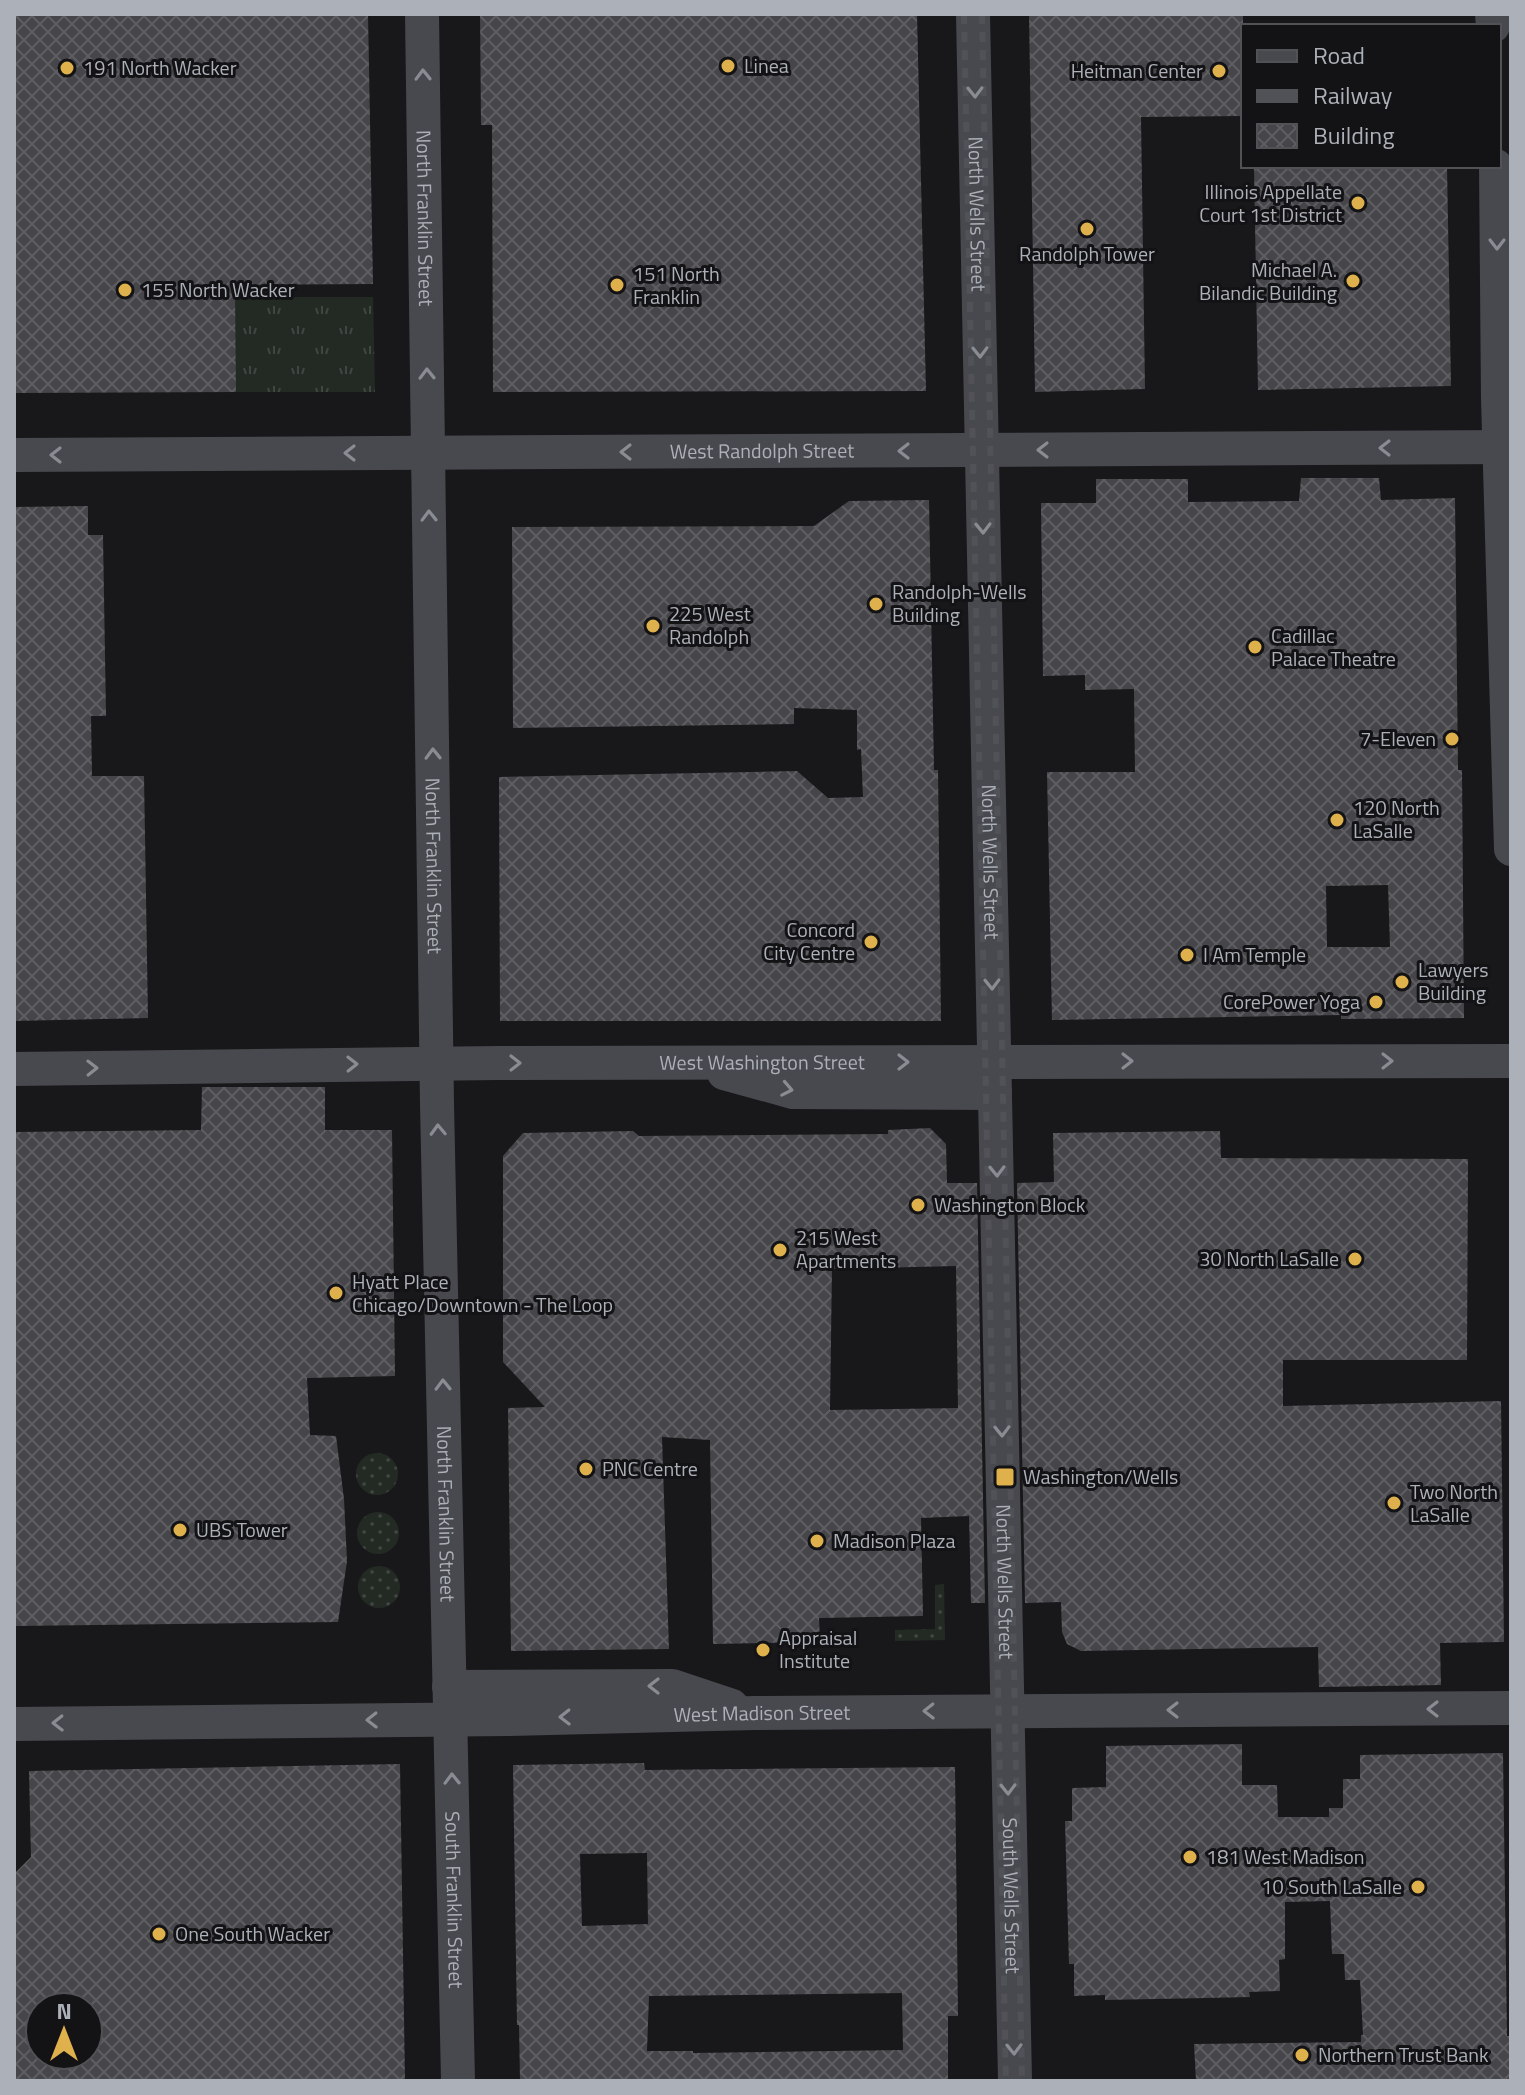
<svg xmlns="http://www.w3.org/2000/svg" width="1525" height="2095" viewBox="0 0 1525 2095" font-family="'Titillium Web',sans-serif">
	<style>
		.grass { fill: url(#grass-tufts) }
		.garden { fill: url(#garden-dots) }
		.building { fill: url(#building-cross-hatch); fill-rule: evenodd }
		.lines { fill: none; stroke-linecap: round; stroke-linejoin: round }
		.secondary { stroke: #48494e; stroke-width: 34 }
		.rail { stroke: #515257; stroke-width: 6; stroke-dasharray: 10 8; stroke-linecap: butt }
		.oneway { stroke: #898c93 }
		.poi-dot { fill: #deb14c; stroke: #131315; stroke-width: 3 }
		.labels { text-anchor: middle; stroke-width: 6; stroke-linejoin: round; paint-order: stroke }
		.poi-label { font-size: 20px; fill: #acb0b8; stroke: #131315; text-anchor: start }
		.street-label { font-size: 20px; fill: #acb0b8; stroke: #131315 }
	</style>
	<defs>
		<pattern id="grass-tufts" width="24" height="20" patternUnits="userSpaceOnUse" patternTransform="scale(2)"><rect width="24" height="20" fill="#232a24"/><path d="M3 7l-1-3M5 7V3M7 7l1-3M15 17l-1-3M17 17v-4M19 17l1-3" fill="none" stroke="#404642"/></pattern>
		<pattern id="garden-dots" width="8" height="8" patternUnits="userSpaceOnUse" patternTransform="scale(2)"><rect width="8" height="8" fill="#232a24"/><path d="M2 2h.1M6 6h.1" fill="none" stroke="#404642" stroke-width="1.8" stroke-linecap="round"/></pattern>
		<pattern id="building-cross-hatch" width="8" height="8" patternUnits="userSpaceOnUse" patternTransform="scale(2)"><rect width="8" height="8" fill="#46464a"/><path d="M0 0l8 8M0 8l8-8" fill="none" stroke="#5e5e62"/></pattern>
	</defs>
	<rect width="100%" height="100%" fill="#18181a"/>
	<polygon class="grass" points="234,188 262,285 271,297 373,297 375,392 236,392"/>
	<g class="garden">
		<circle cx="377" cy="1474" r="21"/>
		<circle cx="378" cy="1533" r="21"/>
		<circle cx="379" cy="1587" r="21"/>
		<polygon points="944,1584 945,1640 895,1641 895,1630 935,1629 935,1585"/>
	</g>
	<g class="building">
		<polygon points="14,14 368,14 373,284 235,285 236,392 14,393"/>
		<polygon points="480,14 917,14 926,391 493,392 492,125 481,125"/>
		<polygon points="1029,14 1243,14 1243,116 1141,117 1145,389 1035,392"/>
		<polygon points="1280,166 1447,166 1451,386 1258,390 1254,167"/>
		<path d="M1301,478H1379L1381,500L1455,498L1458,770H1462L1464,1018L1341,1019V1015L1052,1020L1047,772H1135L1134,689L1085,690V675L1043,676L1041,503H1096V479H1188V502L1299,501ZM1388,885L1390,947H1327L1326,886Z"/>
		<polygon points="929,500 934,770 938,770 941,1021 500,1021 499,777 797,771 828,798 863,797 861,749 857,750 857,710 794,708 794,724 513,728 512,527 814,526 849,501"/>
		<polygon points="88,506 88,535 103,535 106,716 91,716 92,776 144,776 148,1018 14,1021 14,507"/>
		<polygon points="202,1087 325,1087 325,1130 392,1130 395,1376 307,1378 310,1435 336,1436 344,1499 347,1561 338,1622 14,1626 14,1132 201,1130"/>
		<path d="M930,1128L946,1144L947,1183H977L985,1603H971L969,1516L921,1518L923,1616L819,1618L820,1642L713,1644L710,1440L662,1437L669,1649L511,1651L508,1408L545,1407L503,1362V1156L523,1133L633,1131L639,1136L888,1134V1130ZM956,1266L958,1408L830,1410L832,1269Z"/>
		<polygon points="1220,1131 1221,1158 1468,1159 1467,1360 1283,1360 1283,1406 1501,1401 1504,1642 1440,1643 1441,1685 1319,1687 1318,1647 1081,1651 1067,1644 1062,1632 1061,1602 1025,1603 1017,1183 1054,1182 1053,1133"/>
		<polygon points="1242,1744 1242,1785 1277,1785 1278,1817 1329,1817 1329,1808 1343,1808 1343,1779 1360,1779 1360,1755 1503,1753 1507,2036 1511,2036 1511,2081 1196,2081 1194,2044 1361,2042 1361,2035 1363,2035 1360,1980 1345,1980 1344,1954 1332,1954 1330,1901 1285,1902 1285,1959 1279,1960 1280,1991 1249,1992 1250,1997 1206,1998 1105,2000 1105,1995 1074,1996 1074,1964 1069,1964 1065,1821 1072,1821 1072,1788 1106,1787 1106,1746"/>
		<path d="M644,1763L645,1770L955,1767L958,2016H948V2081H520L519,2025H517L513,1765ZM647,1853L648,1924L582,1926L580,1854ZM902,1993L903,2050L693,2053V2051H647L649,1996Z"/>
		<path d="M400,1764L405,2081H14V1874L31,1857L29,1771ZM40,2007H88V2058H40Z"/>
	</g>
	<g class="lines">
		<g class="secondary">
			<path id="s1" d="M422,14L437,1104L458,2081"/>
			<path id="s2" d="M973,14L1015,2081"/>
			<polyline points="1492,14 1493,26"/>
			<polyline points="1496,166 1498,398 1511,849"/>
			<path id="s3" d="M14,455L1511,447"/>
			<path id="s4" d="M14,1069L498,1063L1511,1061"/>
			<polyline points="724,1073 793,1092 995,1093"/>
			<polyline points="449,1687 672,1686 732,1706"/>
			<path id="s5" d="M14,1724L510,1719L755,1713L1511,1708"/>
		</g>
		<g class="rail">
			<polyline points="964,14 1006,2081"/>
			<polyline points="982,14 1022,2081"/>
		</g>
	</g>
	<defs><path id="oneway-chevron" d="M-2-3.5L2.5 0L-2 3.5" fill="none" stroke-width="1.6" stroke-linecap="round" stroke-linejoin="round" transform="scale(2)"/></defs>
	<g class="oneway">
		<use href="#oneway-chevron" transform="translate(423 75) rotate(-91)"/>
		<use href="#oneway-chevron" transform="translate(975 92) rotate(89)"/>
		<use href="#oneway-chevron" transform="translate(1497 244) rotate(90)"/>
		<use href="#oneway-chevron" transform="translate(980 352) rotate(89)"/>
		<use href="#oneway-chevron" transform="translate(427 374) rotate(-91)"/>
		<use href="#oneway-chevron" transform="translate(1385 448) rotate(180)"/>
		<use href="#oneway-chevron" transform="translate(1043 450) rotate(180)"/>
		<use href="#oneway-chevron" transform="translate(904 451) rotate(180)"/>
		<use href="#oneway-chevron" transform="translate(626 452) rotate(-180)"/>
		<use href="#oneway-chevron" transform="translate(350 453) rotate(180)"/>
		<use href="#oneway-chevron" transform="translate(56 455) rotate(180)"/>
		<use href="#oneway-chevron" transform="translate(429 516) rotate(-91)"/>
		<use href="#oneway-chevron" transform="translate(983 528) rotate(89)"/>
		<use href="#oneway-chevron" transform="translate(433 754) rotate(-91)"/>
		<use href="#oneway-chevron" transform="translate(992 984) rotate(89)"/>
		<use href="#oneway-chevron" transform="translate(1127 1061)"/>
		<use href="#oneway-chevron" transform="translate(1387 1061)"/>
		<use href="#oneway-chevron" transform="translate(903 1062)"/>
		<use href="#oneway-chevron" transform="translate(515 1063)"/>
		<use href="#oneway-chevron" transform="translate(352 1064) rotate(-1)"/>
		<use href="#oneway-chevron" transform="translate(92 1068) rotate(-1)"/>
		<use href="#oneway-chevron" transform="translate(787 1089) rotate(11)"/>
		<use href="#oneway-chevron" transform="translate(438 1130) rotate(-92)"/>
		<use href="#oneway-chevron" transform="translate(997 1171) rotate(89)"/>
		<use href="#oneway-chevron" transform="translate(443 1385) rotate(-91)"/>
		<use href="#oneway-chevron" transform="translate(1002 1431) rotate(89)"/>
		<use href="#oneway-chevron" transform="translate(654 1686) rotate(180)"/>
		<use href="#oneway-chevron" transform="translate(1433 1709) rotate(180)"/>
		<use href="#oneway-chevron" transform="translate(1173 1710) rotate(-180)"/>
		<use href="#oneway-chevron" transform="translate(929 1711) rotate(179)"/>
		<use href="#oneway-chevron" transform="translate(565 1717) rotate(179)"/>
		<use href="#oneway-chevron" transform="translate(372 1720) rotate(179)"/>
		<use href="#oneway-chevron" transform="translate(58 1723) rotate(179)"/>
		<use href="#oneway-chevron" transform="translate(452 1779) rotate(-91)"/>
		<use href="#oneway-chevron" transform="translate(1008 1789) rotate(89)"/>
		<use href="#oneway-chevron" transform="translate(1014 2049) rotate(89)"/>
	</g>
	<g class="poi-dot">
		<circle cx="728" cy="66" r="8"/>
		<circle cx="67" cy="68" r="8"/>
		<circle cx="1219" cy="71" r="8"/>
		<circle cx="1358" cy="203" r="8"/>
		<circle cx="1087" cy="229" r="8"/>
		<circle cx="1353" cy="281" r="8"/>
		<circle cx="617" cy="285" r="8"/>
		<circle cx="125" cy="290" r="8"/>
		<circle cx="876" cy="604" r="8"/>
		<circle cx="653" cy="626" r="8"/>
		<circle cx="1255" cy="647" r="8"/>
		<circle cx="1452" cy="739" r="8"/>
		<circle cx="1337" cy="820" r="8"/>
		<circle cx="871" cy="942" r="8"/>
		<circle cx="1187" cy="955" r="8"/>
		<circle cx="1402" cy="982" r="8"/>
		<circle cx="1376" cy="1002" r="8"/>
		<circle cx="918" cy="1205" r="8"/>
		<circle cx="780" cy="1250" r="8"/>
		<circle cx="1355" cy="1259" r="8"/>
		<circle cx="336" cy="1293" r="8"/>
		<circle cx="586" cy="1469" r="8"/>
		<rect x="995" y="1467" width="20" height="20" rx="4"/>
		<circle cx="1394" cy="1503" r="8"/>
		<circle cx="180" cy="1530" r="8"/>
		<circle cx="817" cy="1541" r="8"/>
		<circle cx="763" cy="1650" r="8"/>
		<circle cx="1190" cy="1857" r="8"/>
		<circle cx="1418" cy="1887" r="8"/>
		<circle cx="159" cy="1934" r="8"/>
		<circle cx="1302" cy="2055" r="8"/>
	</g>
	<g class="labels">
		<g class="poi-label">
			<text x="744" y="73">Linea</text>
			<text x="83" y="75">191 North Wacker</text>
			<text x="1203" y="78" text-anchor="end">Heitman Center</text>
			<text x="1342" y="199" text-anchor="end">Illinois Appellate<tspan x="1342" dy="23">Court 1st District</tspan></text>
			<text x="1087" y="261" text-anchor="middle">Randolph Tower</text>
			<text x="1337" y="277" text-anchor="end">Michael A.<tspan x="1337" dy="23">Bilandic Building</tspan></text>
			<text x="633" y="281">151 North<tspan x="633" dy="23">Franklin</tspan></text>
			<text x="141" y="297">155 North Wacker</text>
			<text x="892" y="599">Randolph-Wells<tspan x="892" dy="23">Building</tspan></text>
			<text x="669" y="621">225 West<tspan x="669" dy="23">Randolph</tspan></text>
			<text x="1271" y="643">Cadillac<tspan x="1271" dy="23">Palace Theatre</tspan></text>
			<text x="1436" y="746" text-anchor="end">7-Eleven</text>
			<text x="1353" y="815">120 North<tspan x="1353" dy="23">LaSalle</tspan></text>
			<text x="855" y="937" text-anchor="end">Concord<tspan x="855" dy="23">City Centre</tspan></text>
			<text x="1203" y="962">I Am Temple</text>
			<text x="1418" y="977">Lawyers<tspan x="1418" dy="23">Building</tspan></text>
			<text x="1360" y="1009" text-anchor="end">CorePower Yoga</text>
			<text x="934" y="1212">Washington Block</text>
			<text x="796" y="1245">215 West<tspan x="796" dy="23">Apartments</tspan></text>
			<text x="1339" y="1266" text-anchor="end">30 North LaSalle</text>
			<text x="352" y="1289">Hyatt Place<tspan x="352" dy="23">Chicago/Downtown - The Loop</tspan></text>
			<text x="602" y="1476">PNC Centre</text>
			<text x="1023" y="1484">Washington/Wells</text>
			<text x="1410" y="1499">Two North<tspan x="1410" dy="23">LaSalle</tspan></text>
			<text x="196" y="1537">UBS Tower</text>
			<text x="833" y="1548">Madison Plaza</text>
			<text x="779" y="1645">Appraisal<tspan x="779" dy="23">Institute</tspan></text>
			<text x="1206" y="1864">181 West Madison</text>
			<text x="1402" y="1894" text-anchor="end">10 South LaSalle</text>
			<text x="175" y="1941">One South Wacker</text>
			<text x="1318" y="2062">Northern Trust Bank</text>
		</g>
		<g class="street-label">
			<text dy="7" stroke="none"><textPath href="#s2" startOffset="200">North Wells Street</textPath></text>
			<text dy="7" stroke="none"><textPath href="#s1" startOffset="204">North Franklin Street</textPath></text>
			<text dy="7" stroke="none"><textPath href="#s3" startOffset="748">West Randolph Street</textPath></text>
			<text dy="7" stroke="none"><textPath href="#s2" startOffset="848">North Wells Street</textPath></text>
			<text dy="7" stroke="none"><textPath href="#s1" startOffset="852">North Franklin Street</textPath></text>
			<text dy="7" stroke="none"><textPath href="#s4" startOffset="748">West Washington Street</textPath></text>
			<text dy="7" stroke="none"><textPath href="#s1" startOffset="1500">North Franklin Street</textPath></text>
			<text dy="7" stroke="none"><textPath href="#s2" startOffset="1568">North Wells Street</textPath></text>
			<text dy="7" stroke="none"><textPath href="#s5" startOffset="748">West Madison Street</textPath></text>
			<text dy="7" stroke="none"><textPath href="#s2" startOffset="1882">South Wells Street</textPath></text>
			<text dy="7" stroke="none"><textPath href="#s1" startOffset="1886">South Franklin Street</textPath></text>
		</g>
	</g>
	<rect width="1525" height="2095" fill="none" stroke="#acb0b8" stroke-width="32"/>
	<rect x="1241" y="24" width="260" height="144" fill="#131315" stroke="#505256" stroke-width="2"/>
	<rect x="1257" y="50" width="40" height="12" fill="#48494e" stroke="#505256" stroke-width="2"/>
	<text x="1313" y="64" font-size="24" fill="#acb0b8">Road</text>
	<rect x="1257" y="90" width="40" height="12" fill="#515257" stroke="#505256" stroke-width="2"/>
	<text x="1313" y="104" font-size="24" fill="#acb0b8">Railway</text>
	<rect x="1257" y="124" width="40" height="24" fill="url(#building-cross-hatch)" stroke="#505256" stroke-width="2"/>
	<text x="1313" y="144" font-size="24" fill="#acb0b8">Building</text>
	<g transform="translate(64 2031)"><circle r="38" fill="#131315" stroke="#505256" stroke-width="2"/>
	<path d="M0-6L14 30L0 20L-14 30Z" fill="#deb14c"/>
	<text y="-12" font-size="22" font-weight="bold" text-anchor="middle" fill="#acb0b8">N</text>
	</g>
</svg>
